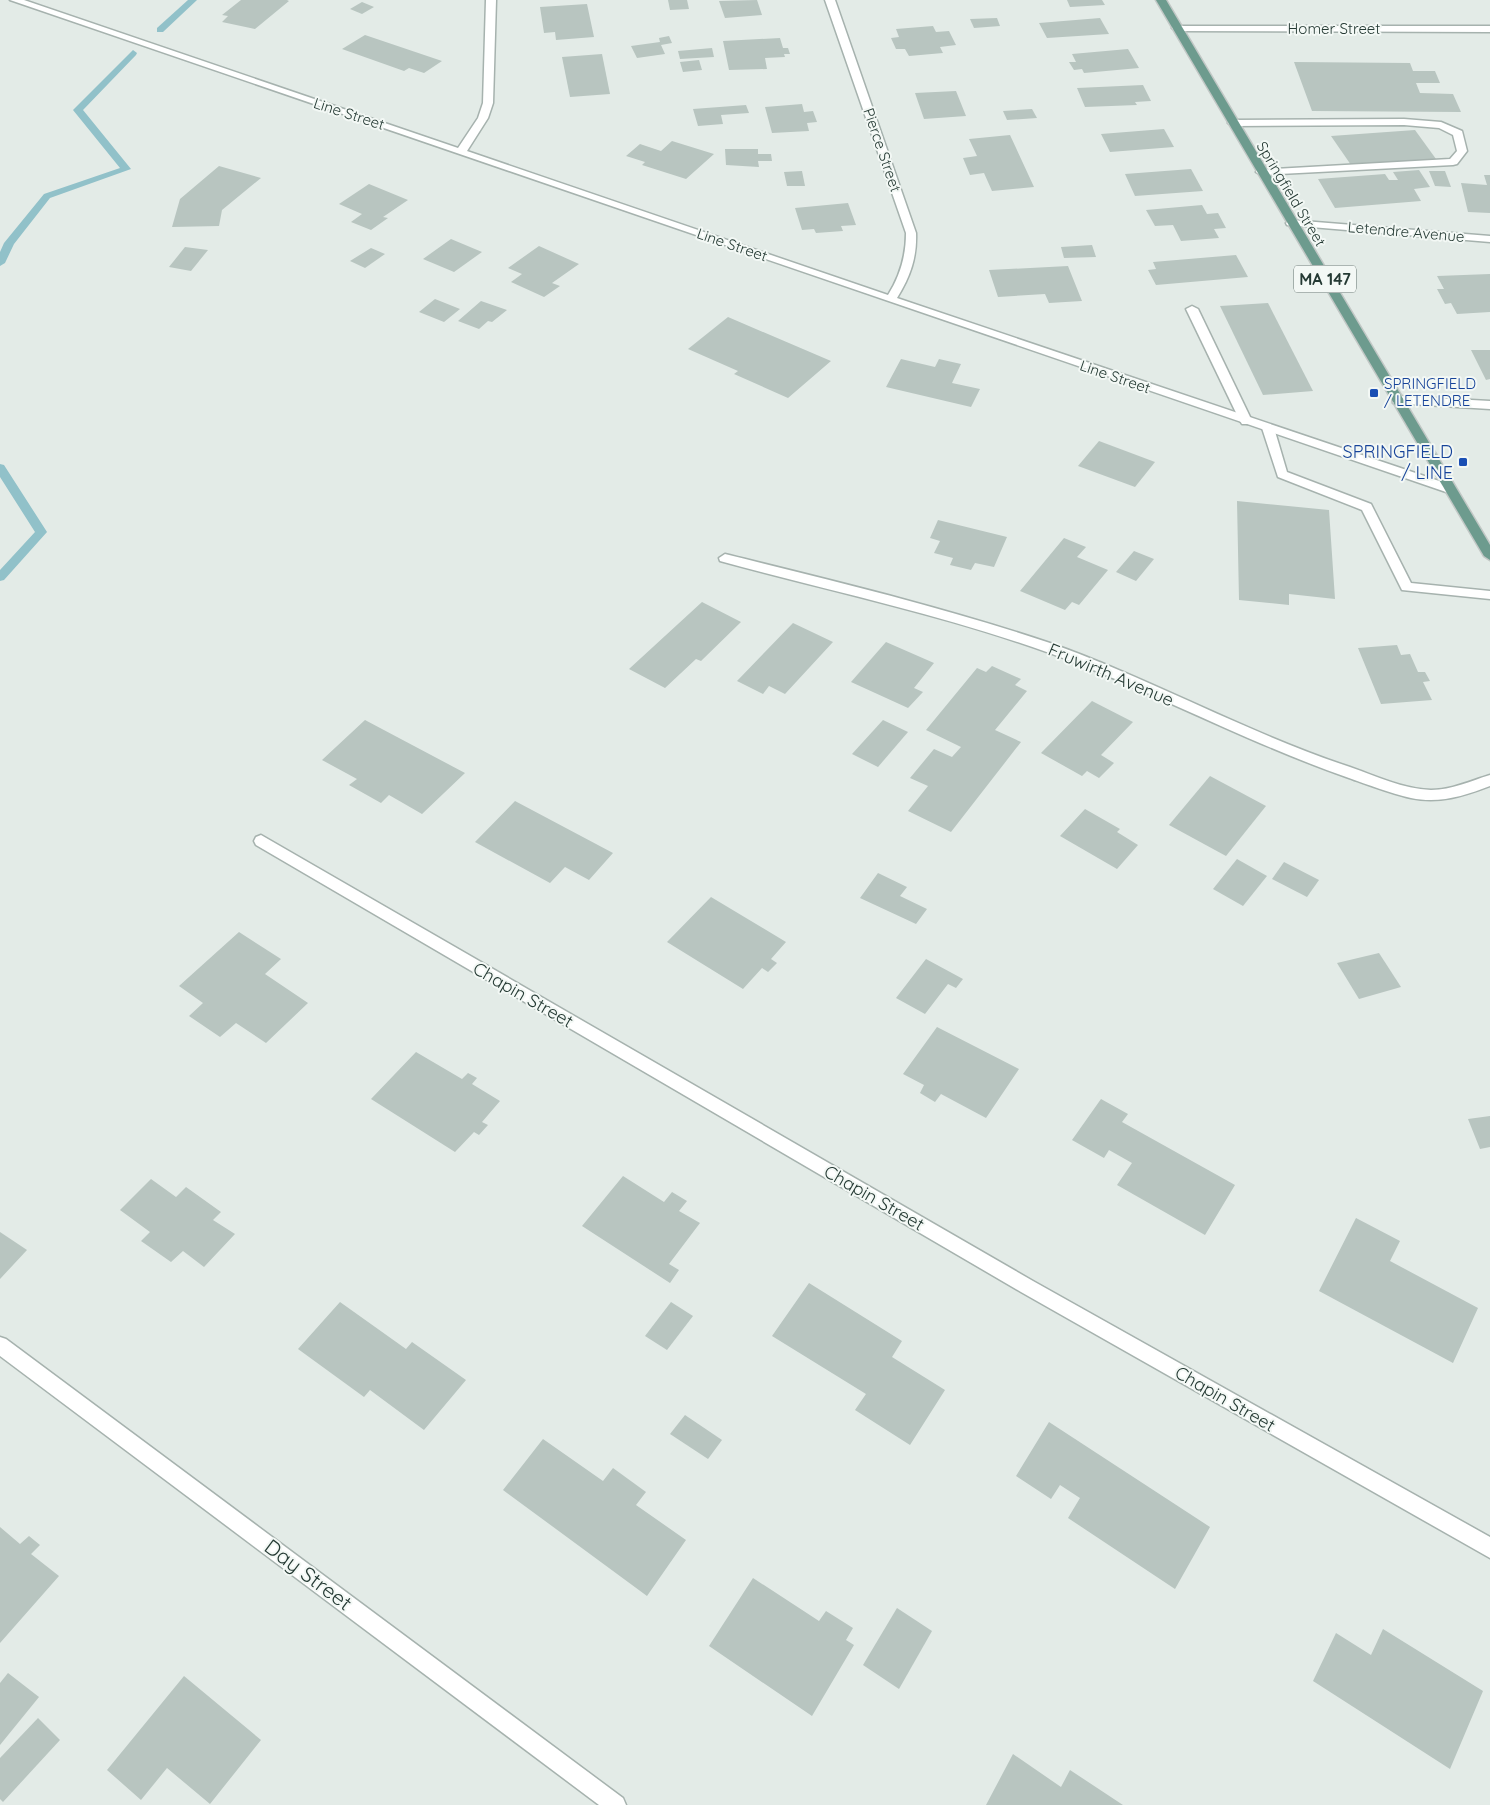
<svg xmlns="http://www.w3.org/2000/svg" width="1490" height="1805" viewBox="0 0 1490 1805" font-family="Quicksand,sans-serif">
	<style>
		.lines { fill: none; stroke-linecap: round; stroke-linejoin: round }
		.stream { fill: #91c1c9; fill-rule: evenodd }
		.building { fill: #b8c5c0 }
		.service-casing { stroke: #a6b2ae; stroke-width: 3 }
		.minor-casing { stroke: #a6b2ae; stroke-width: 3 }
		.primary-casing { stroke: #c2c8c6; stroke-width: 3 }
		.service { fill: #fff; fill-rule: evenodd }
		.minor { fill: #fff; fill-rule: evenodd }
		.primary { fill: #6d9b8e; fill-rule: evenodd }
		.transit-dot { fill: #1a4fb4; stroke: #f3f8f5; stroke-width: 2 }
		.labels { text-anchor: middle; stroke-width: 4; stroke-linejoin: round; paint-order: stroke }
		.far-street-label { font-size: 15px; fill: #253a34; stroke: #f3f8f5 }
		.far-transit-label { font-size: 15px; fill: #164399; stroke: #f3f8f5; text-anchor: start }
		.shield { fill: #f3f8f5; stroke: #63736e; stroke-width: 1 }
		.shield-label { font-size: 16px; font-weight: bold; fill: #253a34 }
		.transit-label { font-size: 18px; fill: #164399; stroke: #f3f8f5; text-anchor: end }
		.street-label { font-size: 18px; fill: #253a34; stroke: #f3f8f5 }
		.near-street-label { font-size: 21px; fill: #253a34; stroke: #f3f8f5 }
	</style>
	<rect width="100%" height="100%" fill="#e3ebe7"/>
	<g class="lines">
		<g class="stream">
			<polygon points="188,0 197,0 163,32 157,32 157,28"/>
			<polygon points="133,50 137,53 136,55 83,110 131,169 50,198 14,244 5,263 0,266 0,252 4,243 44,194 120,168 73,110"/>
			<polygon points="0,464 4,465 47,532 4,580 0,581 0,570 35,532 0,477"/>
		</g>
	</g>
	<g class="building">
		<polygon points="241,0 287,0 289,1 255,29 222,22 228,16 222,15"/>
		<polygon points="668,0 687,0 689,9 670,10"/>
		<polygon points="757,0 762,15 725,18 719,1"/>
		<polygon points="1067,0 1102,0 1105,5 1070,7"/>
		<polygon points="362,2 374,7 362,14 350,9"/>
		<polygon points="587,4 594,37 556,40 555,32 544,33 540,7"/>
		<polygon points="997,18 1000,26 974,28 970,19"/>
		<polygon points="1100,18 1109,34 1047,38 1039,23"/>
		<polygon points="933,26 936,32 949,31 956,45 940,47 943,53 909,56 905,49 896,49 891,38 899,37 896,29"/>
		<polygon points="365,35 442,61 424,73 409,68 404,71 342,49"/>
		<polygon points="669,36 672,43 661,45 665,54 637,58 631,46 660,42 659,38"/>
		<polygon points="780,38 783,48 788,48 790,54 784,54 785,57 765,58 767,69 729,70 723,41"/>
		<polygon points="712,48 714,57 680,59 678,51"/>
		<polygon points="1128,49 1139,68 1084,73 1082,69 1074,70 1069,62 1076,62 1072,54"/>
		<polygon points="602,54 610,94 570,97 562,57"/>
		<polygon points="699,60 702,70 683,72 680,62"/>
		<polygon points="1294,62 1410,63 1413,71 1435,71 1440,83 1416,83 1420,93 1453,94 1461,112 1312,111"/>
		<polygon points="1143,85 1151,101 1135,102 1137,105 1085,107 1077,88"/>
		<polygon points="956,91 966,116 924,119 915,93"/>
		<polygon points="802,104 804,112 813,111 817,122 807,123 809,131 772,133 765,107"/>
		<polygon points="746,105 749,113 721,115 723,124 698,126 693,109"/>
		<polygon points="1032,109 1037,118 1007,120 1003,111"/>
		<polygon points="1164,129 1174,147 1110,152 1101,134"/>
		<polygon points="1415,130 1436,159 1351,165 1331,136"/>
		<polygon points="1010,135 1034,187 992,191 984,173 970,175 963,158 977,156 969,139"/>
		<polygon points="672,141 714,154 686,179 642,165 645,162 626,156 640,144 661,151"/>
		<polygon points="725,149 758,149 758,154 771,154 772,161 758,161 759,167 726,165"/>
		<polygon points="219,166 261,178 222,210 219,226 172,227 180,199"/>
		<polygon points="1191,169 1203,191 1135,196 1125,174"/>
		<polygon points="1419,170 1430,187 1414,189 1421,201 1335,208 1318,179 1385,174 1389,180 1398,180 1393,172"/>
		<polygon points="802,171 805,186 787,186 784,172"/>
		<polygon points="1429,171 1445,171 1451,187 1435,186"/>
		<polygon points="1484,175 1490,175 1490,213 1468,212 1461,183 1487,185"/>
		<polygon points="369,184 408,200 383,217 388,218 371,230 351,222 362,214 339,204"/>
		<polygon points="848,203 856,225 841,226 843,231 816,233 814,229 802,230 795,208"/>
		<polygon points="1202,205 1207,214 1218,213 1226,228 1214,229 1219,238 1181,241 1173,225 1155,226 1146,210"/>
		<polygon points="451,239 482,252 454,272 423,259"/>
		<polygon points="1092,245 1096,257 1064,258 1061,247"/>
		<polygon points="539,246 579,264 552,283 560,286 544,297 511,282 522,274 508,268"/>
		<polygon points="185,247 208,250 191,271 169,267"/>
		<polygon points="371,248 385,254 365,268 350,261"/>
		<polygon points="1236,255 1248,277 1156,285 1148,270 1156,269 1153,262"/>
		<polygon points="1068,266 1082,301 1049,303 1045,294 998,297 989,270"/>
		<polygon points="1490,274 1490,312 1457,314 1451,303 1445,304 1437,289 1444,289 1437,276"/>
		<polygon points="435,299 460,309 444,322 419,312"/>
		<polygon points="481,301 507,310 492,322 488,321 479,329 458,321"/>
		<polygon points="1268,303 1313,391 1263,395 1220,306"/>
		<polygon points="728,317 831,361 788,398 734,374 738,371 688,349"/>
		<polygon points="1471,350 1490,350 1490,379 1486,380"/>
		<polygon points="901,359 935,367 939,359 961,364 952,383 980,389 971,407 886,387"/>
		<polygon points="1099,441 1155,462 1135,487 1078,466"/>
		<polygon points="1237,501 1329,510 1335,599 1289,594 1289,605 1239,600"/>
		<polygon points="938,520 1007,537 994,567 975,563 971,570 950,565 953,558 934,553 940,541 930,538"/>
		<polygon points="1064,538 1086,547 1077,557 1108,570 1079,605 1072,602 1065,610 1020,591"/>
		<polygon points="1134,551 1154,559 1136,581 1116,572"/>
		<polygon points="702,602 741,622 701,661 696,659 665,688 629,669"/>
		<polygon points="793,623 833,642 785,694 769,686 763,694 737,681"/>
		<polygon points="886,642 934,663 914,688 923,692 908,708 851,682"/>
		<polygon points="1397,645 1401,655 1410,654 1418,672 1425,672 1430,681 1423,682 1432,700 1381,704 1358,648"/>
		<polygon points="992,666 1021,679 1015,685 1027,691 995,730 1021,742 951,832 908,811 928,786 910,778 934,749 952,757 961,747 926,730 977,668 986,672"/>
		<polygon points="1092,701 1133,722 1101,755 1114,763 1099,778 1087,771 1082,776 1041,753"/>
		<polygon points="365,720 465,773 422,814 389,795 381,803 349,785 357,779 322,760"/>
		<polygon points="883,720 908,732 878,767 852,754"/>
		<polygon points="1210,776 1266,806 1226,856 1169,825"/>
		<polygon points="515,801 613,853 589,880 565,867 550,883 475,842"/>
		<polygon points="1085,809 1120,829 1117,832 1138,845 1117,869 1060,836"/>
		<polygon points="1237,859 1267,876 1243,906 1213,889"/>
		<polygon points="1284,862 1319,880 1307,897 1272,879"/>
		<polygon points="878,873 907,887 900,896 927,909 916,924 860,898"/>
		<polygon points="711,897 786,942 771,959 777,963 768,972 762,968 743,989 667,942"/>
		<polygon points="239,932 281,959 265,974 308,1003 266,1043 236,1023 220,1037 189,1016 203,1003 179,986"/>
		<polygon points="1379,953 1401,987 1359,999 1337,963"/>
		<polygon points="926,959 963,979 956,988 948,984 925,1014 896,998"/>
		<polygon points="937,1027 1019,1069 986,1118 941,1094 935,1102 920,1093 924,1085 903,1074"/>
		<polygon points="416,1052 462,1079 468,1073 477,1078 472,1084 500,1101 482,1122 488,1125 479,1135 474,1132 455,1152 371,1099"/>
		<polygon points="1101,1099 1128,1114 1122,1122 1235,1185 1205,1235 1117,1185 1132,1163 1109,1150 1104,1158 1072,1140"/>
		<polygon points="1490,1116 1490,1147 1480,1149 1468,1119"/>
		<polygon points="623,1176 664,1202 672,1192 687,1201 679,1211 700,1223 669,1264 679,1270 670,1283 582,1226"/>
		<polygon points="151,1179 176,1197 186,1187 221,1212 213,1220 235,1234 204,1267 183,1251 171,1262 141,1241 150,1232 120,1210"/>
		<polygon points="1356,1218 1400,1241 1390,1261 1478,1308 1453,1363 1319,1291"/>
		<polygon points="0,1232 27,1250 0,1279"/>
		<polygon points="809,1283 902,1341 892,1357 945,1390 910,1445 855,1410 866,1394 772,1336"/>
		<polygon points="340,1302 406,1349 412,1342 466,1380 424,1430 370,1390 364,1397 298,1349"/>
		<polygon points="671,1302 693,1316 667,1350 645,1336"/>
		<polygon points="685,1415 722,1440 708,1459 670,1434"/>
		<polygon points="1049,1422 1210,1527 1175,1589 1068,1518 1080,1498 1060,1485 1051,1499 1016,1476"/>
		<polygon points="543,1439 603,1481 613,1468 646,1492 636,1505 686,1540 647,1596 503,1490"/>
		<polygon points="0,1527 20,1544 29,1536 40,1545 31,1554 59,1576 0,1643"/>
		<polygon points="753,1578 819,1621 826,1611 853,1628 846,1640 854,1645 812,1716 709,1646"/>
		<polygon points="897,1608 932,1631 899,1689 863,1665"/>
		<polygon points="1383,1629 1483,1691 1450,1769 1313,1681 1336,1633 1371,1655"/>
		<polygon points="8,1673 39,1697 0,1745 0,1683"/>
		<polygon points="184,1676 261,1740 210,1804 167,1768 141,1800 107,1770"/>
		<polygon points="38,1718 60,1740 3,1802 0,1799 0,1758"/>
		<polygon points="1013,1754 1061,1787 1070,1770 1123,1805 986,1805"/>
	</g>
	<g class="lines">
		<g class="service-casing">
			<g id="service">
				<polygon points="1404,119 1441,122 1462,131 1467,151 1457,164 1453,165 1261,175 1256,172 1257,170 1450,159 1457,151 1453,135 1439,128 1404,125 1233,126 1228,123 1233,120"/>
				<polygon points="1192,306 1198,309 1252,421 1250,424 1242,424 1240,421 1186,309"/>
				<polygon points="1268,424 1274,428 1287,472 1371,504 1411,583 1490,591 1490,599 1402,590 1362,510 1278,477 1262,428"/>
			</g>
		</g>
		<g class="minor-casing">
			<g id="minor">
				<path d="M10,0H24L458,148L478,118L483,103L486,0H496L493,103L488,118L467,151L888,295C900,276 906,256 906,233L825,0H835L916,233C917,258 910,277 897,298L1454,486L1456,489L1450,493L1446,492Z"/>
				<polygon points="1174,26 1490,26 1490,32 1177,31 1172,28"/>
				<polygon points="1291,220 1490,236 1490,242 1287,225 1286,223"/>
				<polygon points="1397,396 1490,401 1490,409 1393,403 1393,397"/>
				<path d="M725,554C834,581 943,607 1050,643C1152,679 1247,733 1350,767C1376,776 1403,789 1431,790C1452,790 1470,781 1490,775V786C1464,796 1439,804 1411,798C1389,793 1369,785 1349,778C1257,746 1171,701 1081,665C965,619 841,594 720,561L719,558Z"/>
				<polygon points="261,835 1033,1281 1490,1537 1490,1558 1021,1292 256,845 254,841 256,837"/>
				<polygon points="0,1337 6,1339 623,1798 626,1805 599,1805 0,1356"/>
			</g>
		</g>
		<g class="primary-casing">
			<polygon id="primary" points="1156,0 1166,0 1490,545 1490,560 1484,556"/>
		</g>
		<use href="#service" class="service"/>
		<use href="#minor" class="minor"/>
		<use href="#primary" class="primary"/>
	</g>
	<g class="transit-dot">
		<rect x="1369" y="388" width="10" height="10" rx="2.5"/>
		<rect x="1458" y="457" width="10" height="10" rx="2.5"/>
	</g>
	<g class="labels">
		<g class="far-street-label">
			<text x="1334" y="34">Homer Street</text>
			<text transform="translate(349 114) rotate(18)" y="5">Line Street</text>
			<text transform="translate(882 150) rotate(71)" y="5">Pierce Street</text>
			<text transform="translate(1291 194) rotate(59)" y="5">Springfield Street</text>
			<text transform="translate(1406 232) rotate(5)" y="5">Letendre Avenue</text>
			<text transform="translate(732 245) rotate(19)" y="5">Line Street</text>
			<text transform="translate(1115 377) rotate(19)" y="5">Line Street</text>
		</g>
		<g class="far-transit-label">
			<text x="1384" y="389">SPRINGFIELD<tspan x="1384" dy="17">/ LETENDRE</tspan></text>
		</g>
		<rect class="shield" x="1294" y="265.5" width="62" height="27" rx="4"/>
		<g class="shield-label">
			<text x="1325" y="285">MA 147</text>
		</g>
		<g class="transit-label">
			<text x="1453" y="458">SPRINGFIELD<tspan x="1453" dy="21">/ LINE</tspan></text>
		</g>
		<g class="street-label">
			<text transform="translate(1111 675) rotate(23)" y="6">Fruwirth Avenue</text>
			<text transform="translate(523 995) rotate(30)" y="6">Chapin Street</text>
			<text transform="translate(874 1198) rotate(30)" y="6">Chapin Street</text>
			<text transform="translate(1225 1399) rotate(30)" y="6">Chapin Street</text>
		</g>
		<g class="near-street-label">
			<text transform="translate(308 1575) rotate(37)" y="7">Day Street</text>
		</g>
	</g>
</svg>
